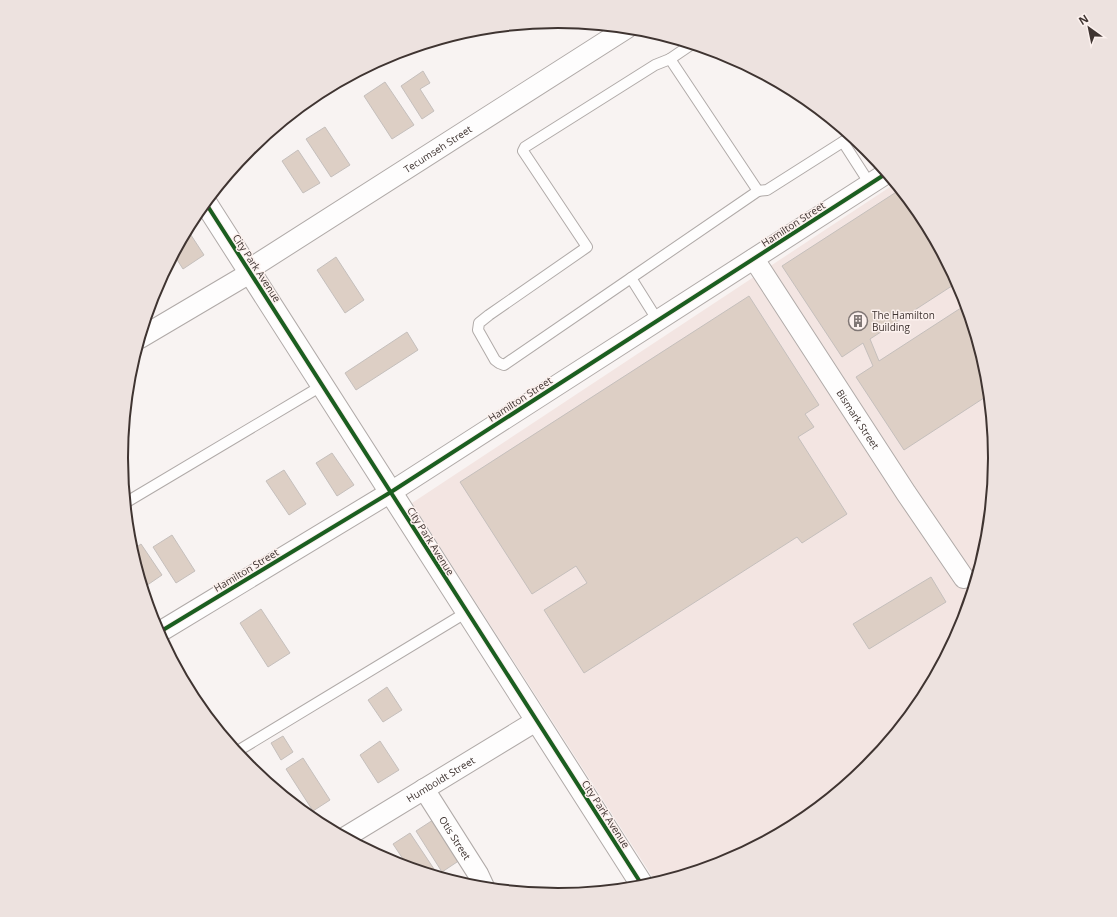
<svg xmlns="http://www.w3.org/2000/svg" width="1117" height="917" viewBox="0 0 1117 917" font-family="'Open Sans',sans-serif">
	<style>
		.built { fill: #f3e5e2 }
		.building { fill: #ddcfc5; stroke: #c5bfbc }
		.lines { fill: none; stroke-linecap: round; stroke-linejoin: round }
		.lane-casing { stroke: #b0aaa8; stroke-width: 12 }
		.street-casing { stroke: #b0aaa8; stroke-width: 22 }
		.secondary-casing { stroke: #b0aaa8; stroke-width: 24 }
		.lane { stroke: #fefdfd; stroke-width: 10 }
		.street { stroke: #fefdfd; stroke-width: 20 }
		.secondary { stroke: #fefdfd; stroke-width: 22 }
		.cycleway-casing { stroke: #fcf1ee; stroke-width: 6 }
		.cycleway { stroke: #1b5e20; stroke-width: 4 }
		.labels { text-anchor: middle; stroke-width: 3; stroke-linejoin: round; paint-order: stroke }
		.street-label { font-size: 10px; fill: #3f3431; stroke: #fcf1ee }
		.poi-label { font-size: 10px; fill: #3f3431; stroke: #fcf1ee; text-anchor: start }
		.rim { fill: none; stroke: #3f3431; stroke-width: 2 }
	</style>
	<rect width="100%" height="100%" fill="#f8f3f2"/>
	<polygon class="built" points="896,183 922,216 963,291 988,373 996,459 988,544 963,626 922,702 868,768 801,822 726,863 657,884 412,503"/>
	<g class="building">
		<polygon points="423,71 430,83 420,89 434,111 422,119 401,86"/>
		<polygon points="385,82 414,125 392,139 364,96"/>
		<polygon points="325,127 350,165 331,177 306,139"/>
		<polygon points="298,150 320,183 303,193 282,161"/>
		<polygon points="901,189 922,216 958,282 870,339 879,361 967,304 988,373 990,394 904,450 856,377 873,366 863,343 842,357 782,266"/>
		<polygon points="187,229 204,255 183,269 174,255"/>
		<polygon points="336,257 364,300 345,313 317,270"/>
		<polygon points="749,296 819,405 805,414 814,427 798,437 847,514 802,543 797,537 584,673 544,610 587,583 576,566 532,594 460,482"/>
		<polygon points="407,332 418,350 356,390 345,373"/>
		<polygon points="122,453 127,461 122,465 121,458"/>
		<polygon points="332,453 354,485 337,496 316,463"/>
		<polygon points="284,470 306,504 289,515 266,481"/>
		<polygon points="172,535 195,571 176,583 153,547"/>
		<polygon points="141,544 162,575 143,588 131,551"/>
		<polygon points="931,577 946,602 869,649 853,624"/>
		<polygon points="261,609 290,653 268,667 240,623"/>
		<polygon points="387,687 402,710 383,722 368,700"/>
		<polygon points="283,736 293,752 281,760 271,743"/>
		<polygon points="380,741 399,770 378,783 360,755"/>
		<polygon points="303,758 330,800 313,811 286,769"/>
		<polygon points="433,820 460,860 442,872 416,831"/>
		<polygon points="410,833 438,875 435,876 409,868 393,844"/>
	</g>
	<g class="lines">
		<g class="lane-casing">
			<g id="lane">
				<polyline points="692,44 670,59 758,191 767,190 852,136"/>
				<polyline points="843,142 870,184"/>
				<polyline points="631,278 758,191"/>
				<polyline points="658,321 631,278 504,365 499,363 495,360 478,330 479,323 489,315 587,247 523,151 525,147 655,65 670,59"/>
				<polyline points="125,503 323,385"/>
				<polyline points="236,752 467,612"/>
			</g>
		</g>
		<g class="street-casing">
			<g id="street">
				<path id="s1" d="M754,259L906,493L964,578"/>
				<path id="s2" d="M248,270L627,28"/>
				<polyline points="140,338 250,273"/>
				<polyline points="158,633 391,492 887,173"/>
				<path id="s3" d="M424,789L478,874L485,889"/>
				<path id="s4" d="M344,838L536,721"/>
			</g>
		</g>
		<g class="secondary-casing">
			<polyline id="secondary" points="205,202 644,888"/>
		</g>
		<use href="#lane" class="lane"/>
		<use href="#street" class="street"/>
		<use href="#secondary" class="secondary"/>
		<g class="cycleway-casing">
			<g id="cycleway">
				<polyline points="205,202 644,888"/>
				<polyline points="158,633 391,492 887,173"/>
			</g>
		</g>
		<use href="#cycleway" class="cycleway"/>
	</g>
	<defs>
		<g id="building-ring" transform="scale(1)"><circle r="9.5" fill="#fcf1ee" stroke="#807775" stroke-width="1.5"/><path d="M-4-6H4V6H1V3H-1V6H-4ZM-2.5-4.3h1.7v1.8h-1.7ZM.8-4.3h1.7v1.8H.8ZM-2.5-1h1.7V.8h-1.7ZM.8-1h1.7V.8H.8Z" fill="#807775"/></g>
	</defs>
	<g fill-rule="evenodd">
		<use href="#building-ring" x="858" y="321"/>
	</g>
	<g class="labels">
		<g class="street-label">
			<text dy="4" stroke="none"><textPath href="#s2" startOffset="225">Tecumseh Street</textPath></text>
			<text transform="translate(793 224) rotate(-33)" y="4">Hamilton Street</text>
			<text transform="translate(257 268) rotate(57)" y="4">City Park Avenue</text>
			<text transform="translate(520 399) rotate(-33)" y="4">Hamilton Street</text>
			<text dy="4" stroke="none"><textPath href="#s1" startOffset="191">Bismark Street</textPath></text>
			<text transform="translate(431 541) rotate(58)" y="4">City Park Avenue</text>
			<text transform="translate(246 570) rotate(-31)" y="4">Hamilton Street</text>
			<text dy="4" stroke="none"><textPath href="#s4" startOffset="113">Humboldt Street</textPath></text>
			<text transform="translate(606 814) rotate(57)" y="4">City Park Avenue</text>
			<text dy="4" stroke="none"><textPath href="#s3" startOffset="58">Otis Street</textPath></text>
		</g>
		<g class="poi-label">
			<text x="872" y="319">The Hamilton<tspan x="872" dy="12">Building</tspan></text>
		</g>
	</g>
	<path d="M0 0H1117V917H0ZM128 458a430 430 0 1 1 860 0a430 430 0 1 1-860 0Z" fill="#ede2df" fill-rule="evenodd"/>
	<path class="rim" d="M128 458a430 430 0 1 1 860 0a430 430 0 1 1-860 0Z"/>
	<g transform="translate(1089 28) rotate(327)" stroke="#fcf1ee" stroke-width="3" paint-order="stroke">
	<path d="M0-3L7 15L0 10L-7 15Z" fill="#3f3431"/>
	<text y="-6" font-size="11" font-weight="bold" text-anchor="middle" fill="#3f3431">N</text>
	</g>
</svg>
